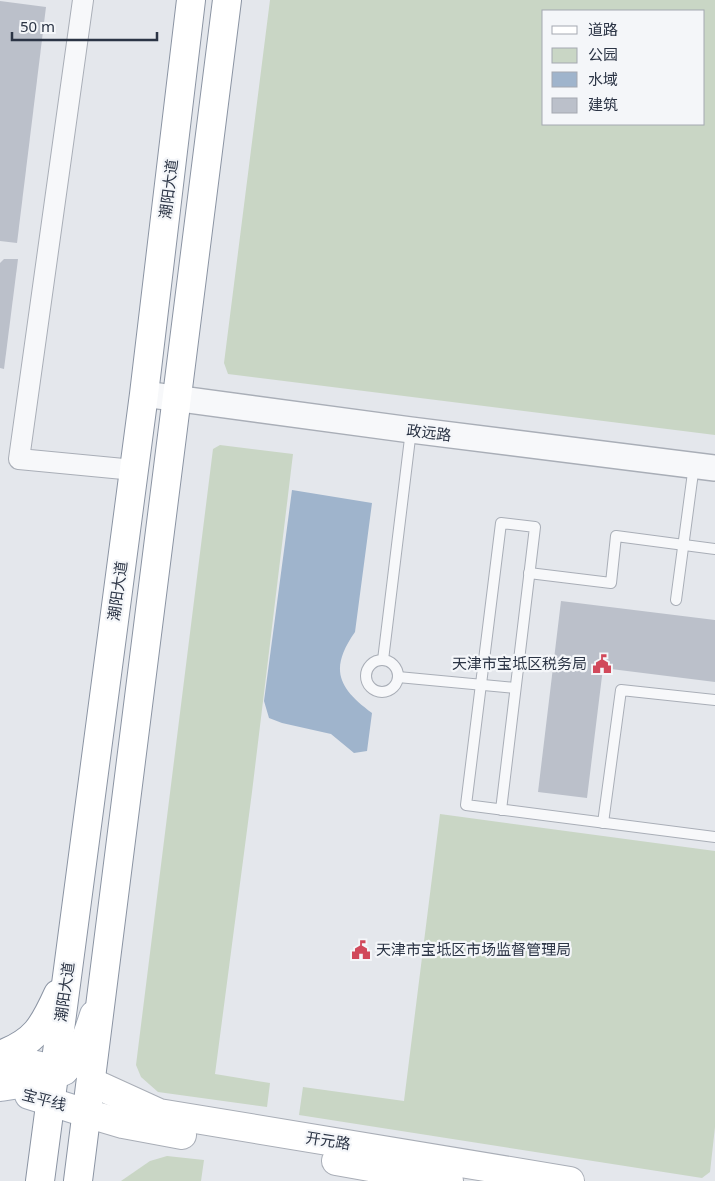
<svg xmlns="http://www.w3.org/2000/svg" width="715" height="1181" viewBox="0 0 715 1181" font-family="'Noto Sans','Noto Sans SC',sans-serif">
	<style>
		.green { fill: #c9d6c5; fill-rule: evenodd }
		.water { fill: #9fb4cc }
		.building { fill: #bbc0ca }
		.lines { fill: none; stroke-linecap: round; stroke-linejoin: round }
		.service-casing { stroke: #a9aeb7; stroke-width: 12 }
		.minor-casing { stroke: #a9aeb7; stroke-width: 22 }
		.tertiary-casing { stroke: #a9aeb7; stroke-width: 28 }
		.secondary-casing { stroke: #a9aeb7; stroke-width: 30 }
		.primary-casing { stroke: #a3abb8; stroke-width: 30 }
		.trunk-casing { stroke: #8b94a3; stroke-width: 30 }
		.service { stroke: #f7f8fa; stroke-width: 10 }
		.minor { stroke: #f7f8fa; stroke-width: 20 }
		.tertiary { stroke: #f7f8fa; stroke-width: 25 }
		.secondary { stroke: #fff; stroke-width: 28 }
		.primary { stroke: #fff; stroke-width: 28 }
		.trunk { stroke: #fff; stroke-width: 28 }
		.labels { text-anchor: middle; stroke-width: 4.5; stroke-linejoin: round; paint-order: stroke }
		.street-label { font-size: 15px; fill: #2b3445; stroke: #f4f6f9 }
		.poi-label { font-size: 15px; fill: #2b3445; stroke: #f4f6f9; text-anchor: end }
	</style>
	<rect width="100%" height="100%" fill="#e4e7ec"/>
	<g class="green">
		<path d="M270,0H715V435L228,374L224,363ZM544,11H704V124H544Z"/>
		<polygon points="220,445 293,454 252,792 215,1074 270,1083 267,1107 158,1092 141,1077 136,1065 213,449"/>
		<polygon points="440,814 715,851 715,1127 710,1172 702,1178 299,1115 303,1087 404,1101"/>
		<polygon points="167,1156 204,1160 201,1181 121,1181 150,1161"/>
	</g>
	<path class="water" d="M292,490L372,503L355,632C329,669 338,688 372,713L367,751L354,753L331,734L282,723L269,718L264,701Z"/>
	<g class="building">
		<polygon points="0,1 46,7 17,243 0,241"/>
		<polygon points="4,259 18,259 4,369 0,368 0,263"/>
		<polygon points="561,601 715,620 715,682 603,668 587,798 538,792"/>
	</g>
	<g class="lines">
		<g class="service-casing">
			<g id="service">
				<polyline points="529,573 611,583 616,536 715,549"/>
				<polyline points="676,600 694,465"/>
				<polyline points="383,660 411,430"/>
				<circle cx="382" cy="676" r="16"/>
				<polyline points="398,677 515,688"/>
				<polyline points="501,810 535,527 501,523 466,805 715,837"/>
				<polyline points="603,823 621,690 715,700"/>
			</g>
		</g>
		<g class="minor-casing">
			<polyline id="minor" points="83,0 19,459 134,470"/>
		</g>
		<g class="tertiary-casing">
			<polyline id="tertiary" points="144,394 411,430 715,468"/>
		</g>
		<g class="secondary-casing">
			<g id="secondary">
				<polyline points="91,1082 159,1113 570,1181"/>
				<polyline points="86,1113 123,1124 182,1135"/>
				<polyline points="336,1161 449,1181"/>
			</g>
		</g>
		<g class="primary-casing">
			<g id="primary">
				<polyline points="0,1063 21,1062 64,1071"/>
				<path d="M0,1087C61,1078 74,1078 94,1015"/>
				<polyline points="29,1095 86,1113"/>
			</g>
		</g>
		<g class="trunk-casing">
			<g id="trunk">
				<path d="M0,1055C35,1042 43,1027 58,994"/>
				<polyline points="40,1181 144,394 191,0"/>
				<polyline points="78,1181 227,0"/>
			</g>
		</g>
		<use href="#service" class="service"/>
		<use href="#minor" class="minor"/>
		<use href="#tertiary" class="tertiary"/>
		<use href="#secondary" class="secondary"/>
		<use href="#primary" class="primary"/>
		<use href="#trunk" class="trunk"/>
	</g>
	<defs>
		<g id="civic-bare" transform="scale(1.5)"><path d="M-.6-6.5H3V-4.5H.6V-3L4-1V1h2V6H-6V1h2V-1L-.6-3ZM-1.2 2.5V6h2.4V2.5Z" fill="#d1495b" stroke="#f4f6f9" stroke-width="2.5" paint-order="stroke"/></g>
	</defs>
	<g fill-rule="evenodd">
		<use href="#civic-bare" x="602" y="664"/>
		<use href="#civic-bare" x="361" y="950"/>
	</g>
	<g class="labels">
		<g class="street-label">
			<text transform="translate(169 189) rotate(-83)" y="5">潮阳大道</text>
			<text transform="translate(429 433) rotate(7)" y="5">政远路</text>
			<text transform="translate(118 591) rotate(-82)" y="5">潮阳大道</text>
			<text transform="translate(65 992) rotate(-82)" y="5">潮阳大道</text>
			<text transform="translate(44 1100) rotate(15)" y="5">宝平线</text>
			<text transform="translate(328 1141) rotate(9)" y="5">开元路</text>
		</g>
		<g class="poi-label">
			<text x="587" y="669">天津市宝坻区税务局</text>
			<text x="376" y="955" text-anchor="start">天津市宝坻区市场监督管理局</text>
		</g>
	</g>
	<rect x="542" y="10" width="162" height="115" fill="#f4f6f9" stroke="#a4a8b1"/>
	<rect x="552" y="26" width="25" height="8" fill="#ffffff" stroke="#a4a8b1"/>
	<text x="588" y="35" font-size="15" fill="#2b3445">道路</text>
	<rect x="552" y="48" width="25" height="15" fill="#c9d6c5" stroke="#a4a8b1"/>
	<text x="588" y="60" font-size="15" fill="#2b3445">公园</text>
	<rect x="552" y="72" width="25" height="15" fill="#9fb4cc" stroke="#a4a8b1"/>
	<text x="588" y="85" font-size="15" fill="#2b3445">水域</text>
	<rect x="552" y="98" width="25" height="15" fill="#bbc0ca" stroke="#a4a8b1"/>
	<text x="588" y="110" font-size="15" fill="#2b3445">建筑</text>
	<path d="M12 32v8h145v-8" fill="none" stroke="#2b3445" stroke-width="2.5"/>
	<text x="20" y="32" font-size="15" fill="#2b3445" stroke="#f4f6f9" stroke-width="4" paint-order="stroke">50 m</text>
</svg>
